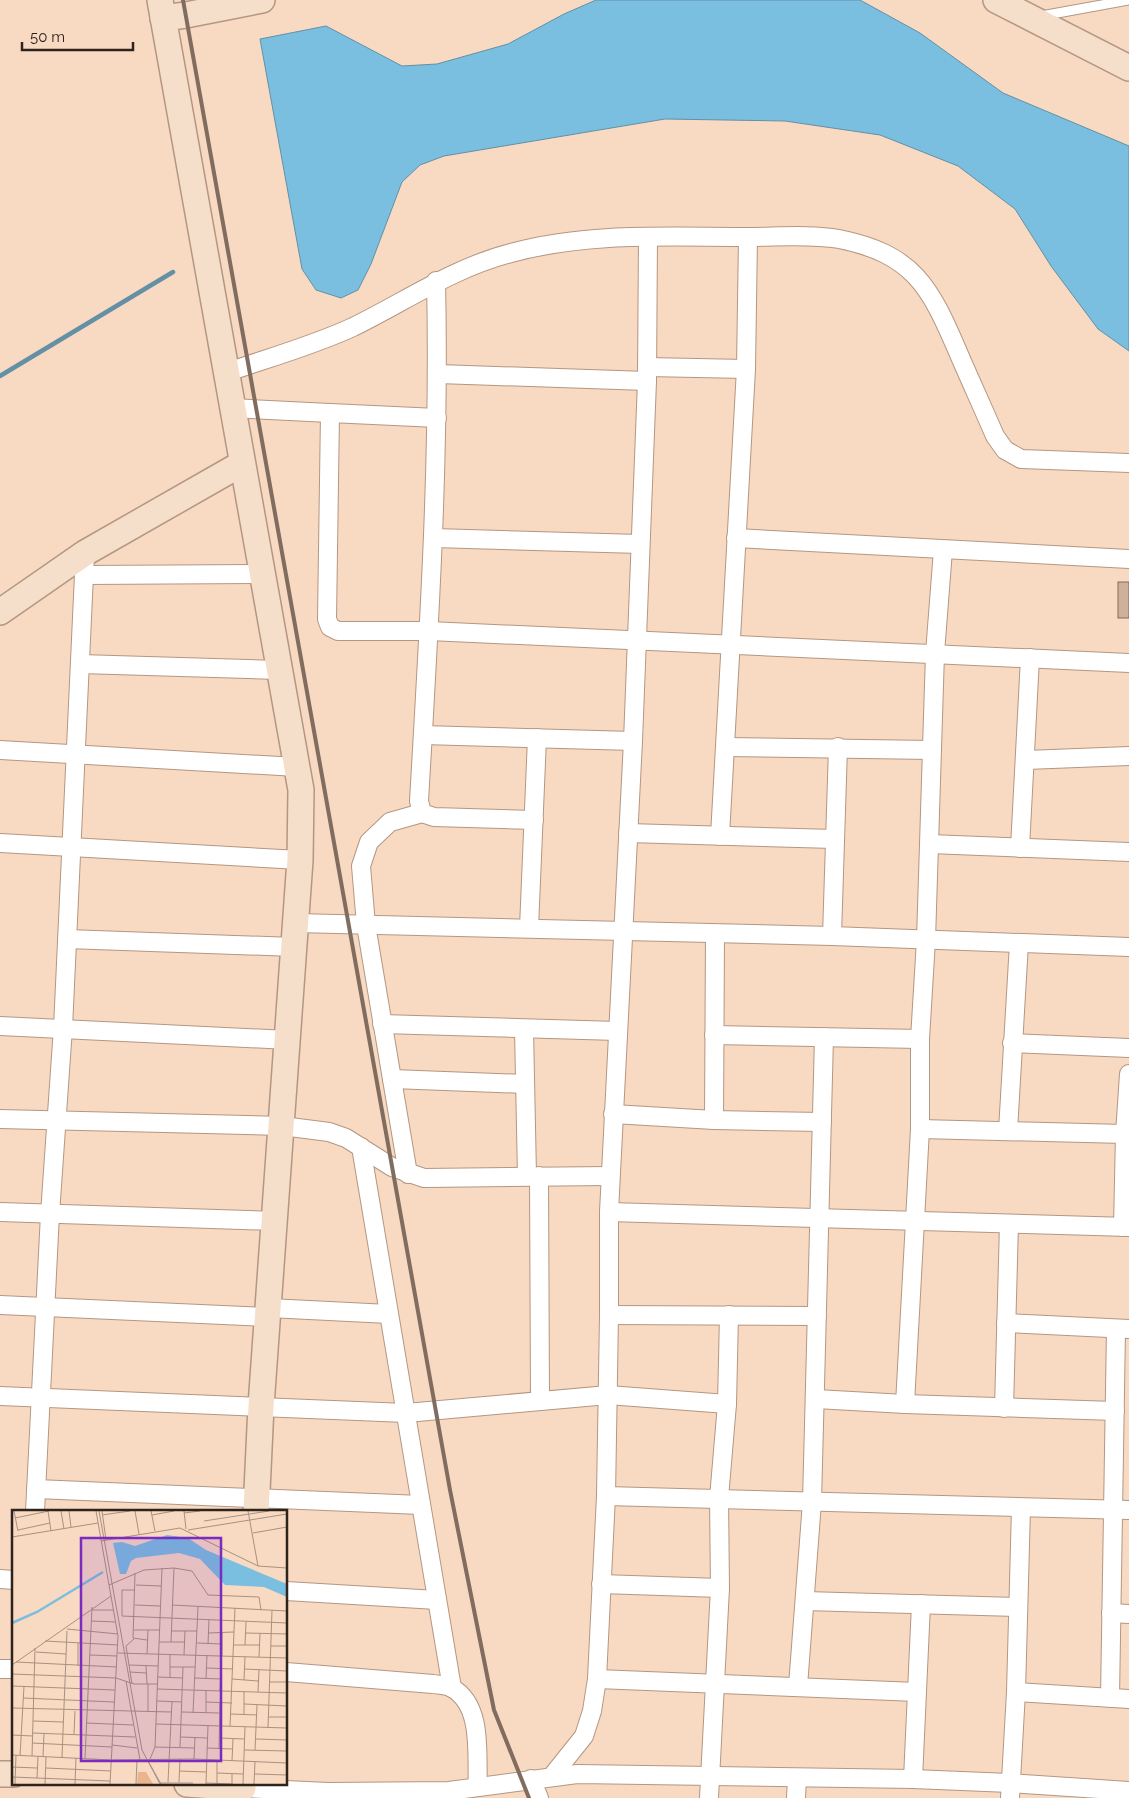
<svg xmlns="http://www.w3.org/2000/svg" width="1129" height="1798" viewBox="0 0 1129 1798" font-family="Raleway,sans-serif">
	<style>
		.water { fill: #7abee0; stroke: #6490a5 }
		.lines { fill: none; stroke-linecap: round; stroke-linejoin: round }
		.stream { stroke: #6490a5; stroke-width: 4.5 }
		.building { fill: #ceb09b; stroke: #856a56 }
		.lane-casing { stroke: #b49782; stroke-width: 11 }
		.street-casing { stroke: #b49782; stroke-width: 20 }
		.secondary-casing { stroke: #b49782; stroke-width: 28 }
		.lane { stroke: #fff; stroke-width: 9 }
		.street { stroke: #fff; stroke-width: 18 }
		.secondary { stroke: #f5deca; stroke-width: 25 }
		.rail { stroke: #806d5f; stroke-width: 4 }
		.inset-river { fill: none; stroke: #7abee0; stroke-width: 2.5 }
		.inset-road { fill: none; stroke: #a89180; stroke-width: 1 }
		.view { fill: #7b2cbf; fill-opacity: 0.15; stroke: #7b2cbf; stroke-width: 2.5 }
		.inset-edge { fill: none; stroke: #2f241c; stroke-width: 2.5 }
	</style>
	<rect width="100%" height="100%" fill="#f8d9c2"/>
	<polygon class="water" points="596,0 860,0 920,33 1003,93 1129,146 1129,351 1098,329 1051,266 1015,209 958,166 880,135 785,121 665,119 444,156 420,165 402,182 371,264 358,290 341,298 316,290 302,269 260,39 326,26 402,66 437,64 508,44 564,14"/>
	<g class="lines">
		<polyline class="stream" points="0,376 173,272"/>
	</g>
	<rect class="building" x="1118" y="582" width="11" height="36"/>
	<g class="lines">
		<g class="lane-casing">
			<polyline id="lane" points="1041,16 1129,0"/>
		</g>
		<g class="street-casing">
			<g id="street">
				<path d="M748,237C777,237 810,234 839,239C914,254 930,287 958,352C970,380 983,408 995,436L1005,450L1021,459L1129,463"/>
				<path d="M436,281C440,455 429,628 419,801L422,813L434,817L534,820"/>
				<polyline points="647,367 746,369"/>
				<path d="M225,373C268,358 312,346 353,327C406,301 453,268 511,253C588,232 668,237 748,237L746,369L720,836"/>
				<polyline points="438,374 647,381"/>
				<polyline points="231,408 330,413"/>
				<polyline points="437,418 330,413 327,619 330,627 338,631 429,631 1129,663"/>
				<polyline points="434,538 640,544"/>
				<polyline points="736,538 1129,559"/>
				<polyline points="84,575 262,574"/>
				<polyline points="80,664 279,670"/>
				<polyline points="423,735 633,741"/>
				<polyline points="725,747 932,750"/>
				<polyline points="0,750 297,767"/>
				<polyline points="1026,760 1129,756"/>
				<polyline points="628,833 834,839"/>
				<polyline points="0,843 300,860"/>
				<polyline points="930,844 1129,852"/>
				<polyline points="1020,848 1030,658"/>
				<polyline points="296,923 832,936 1129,947"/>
				<polyline points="529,928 537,738"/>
				<polyline points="832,936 838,747"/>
				<polyline points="67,939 294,947"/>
				<polyline points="382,1024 617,1031"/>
				<polyline points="0,1026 288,1040"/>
				<polyline points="524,1029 527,1176"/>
				<polyline points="714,1035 920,1039"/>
				<polyline points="1012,1043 1129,1048"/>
				<polyline points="392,1079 525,1084"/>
				<polyline points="613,1114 714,1120 822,1122"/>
				<polyline points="0,1119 282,1126 329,1132 346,1138 392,1167 424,1178 610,1176"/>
				<polyline points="714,1120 715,934"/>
				<polyline points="920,1129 1125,1134"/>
				<polyline points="1008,1131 1019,943"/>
				<polyline points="361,1147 452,1688"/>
				<polyline points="408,1174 366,925 361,866 369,842 390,822 422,813"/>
				<polyline points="539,1176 540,1400"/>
				<polyline points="0,1212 275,1221"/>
				<polyline points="609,1212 1129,1227"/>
				<polyline points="1123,1227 1125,1134 1129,1074"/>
				<polyline points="0,1305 267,1317"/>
				<polyline points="269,1308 389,1314"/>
				<polyline points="609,1315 817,1316"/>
				<polyline points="1006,1323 1129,1329"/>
				<polyline points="0,1396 406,1413 608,1395 727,1404"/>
				<polyline points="816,1399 905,1404 1115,1411"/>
				<polyline points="905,1404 920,1129 920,1039 926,940 935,653 943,550"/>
				<polyline points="1004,1408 1009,1224"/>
				<polyline points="36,1489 421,1505"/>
				<polyline points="606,1496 1129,1510"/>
				<polyline points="35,1512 50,1214 63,1028 85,553"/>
				<polyline points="0,1579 14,1580"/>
				<polyline points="601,1584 720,1588"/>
				<polyline points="286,1591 437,1600"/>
				<polyline points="805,1601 1017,1607"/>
				<polyline points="1111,1613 1129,1614"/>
				<polyline points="0,1669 14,1669"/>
				<path d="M286,1672L433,1684C439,1685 447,1685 452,1688C484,1706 476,1757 478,1787"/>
				<polyline points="597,1679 917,1692"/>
				<polyline points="798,1686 812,1502 824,1037"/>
				<polyline points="1016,1692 1129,1699"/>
				<polyline points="1110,1698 1116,1329"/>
				<polyline points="552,1776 584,1736 592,1711 597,1679 606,1496 609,1315 609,1212 633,741 647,381 648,237"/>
				<polyline points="531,1779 539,1798"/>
				<polyline points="913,1779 921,1604"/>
				<polyline points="243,1788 328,1792 449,1791 577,1774 913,1779 1010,1783 1129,1791"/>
				<polyline points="709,1798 720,1588 719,1498 727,1404 729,1315"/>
				<polyline points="796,1798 797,1778"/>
				<polyline points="1010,1798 1016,1692 1021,1508"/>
			</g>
		</g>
		<g class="secondary-casing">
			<g id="secondary">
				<polyline points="160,0 301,790 300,860 261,1406 256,1512"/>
				<polyline points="996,0 1129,68"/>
				<polyline points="163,18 186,15 262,0"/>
				<polyline points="0,612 85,553 241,464"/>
				<polyline points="0,1774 14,1774"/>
				<polyline points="187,1784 243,1788"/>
			</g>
		</g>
		<use href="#lane" class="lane"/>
		<use href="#street" class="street"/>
		<use href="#secondary" class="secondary"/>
		<polyline class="rail" points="183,0 450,1490 494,1710 529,1798"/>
	</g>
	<g transform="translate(12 1510)">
		<rect width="275" height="275" fill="#f8d9c2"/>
		<path d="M126,262H134L141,274H125Z" fill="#eab48c"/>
		<path d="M155,25L176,28L194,40L275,74V87L252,77L213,75L188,49L167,43L124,48L119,51L114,64H108L101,33L110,32L123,36Z" fill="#7abee0"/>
		<path class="inset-river" d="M0,113L25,102L91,62"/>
		<path class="inset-road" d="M2,1L6,21M36,1L39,21M49,1L52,19M57,1L59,17M84,1L106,126L98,274M87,1L130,240L148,274M90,1L94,30M123,1L127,24M139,1L143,21M172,1L174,19M236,1L246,56M172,3L188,1M90,5L118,1M140,5L162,1M3,8L37,1M192,11L257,1M6,20L38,13M176,20L275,4M241,23L275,17M0,27L86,13M89,31L168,18L246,56L275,58M162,58L180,61L196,85L247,87L249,100M123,63L121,128L135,130M97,75L132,60L162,58L159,132M124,75L149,76M123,80H110V106L275,113M123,95L148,96M160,95L275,101M80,100H102M79,111L104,112M55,119L106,124M122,120H148M159,121H185M196,123L222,122M234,123L275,124M33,131L106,135M147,132H173M185,133L210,134M196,134L197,110M222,135H247M233,135L234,112M259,136H275M24,142L54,144M106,143L275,148M135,144L136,120M78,145L105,146M172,145L173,121M210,146V122M247,147L248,124M4,152L105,157M0,155V164L104,168L122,174H145M0,155L99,86M117,155L146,156M66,156V133M134,156L135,174M158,157H183M195,158L221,159M232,159L275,161M118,162L134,163M145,167L171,168M158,167V144M183,168L209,169M194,169L195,145M220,169L246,171M232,170L233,147M114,171L128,250M258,172H275M120,174L114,136L122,129M136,174V202M0,176L103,180M145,179L275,183M208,181L209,158M246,182L247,159M0,183V164M11,188L102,192M145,191L170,192M194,192L220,193M232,194L275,196M0,198L159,202M170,202L207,203M181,203L186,97M194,203V180M219,204L245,205M232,204V182M257,207H275M21,211L51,212M74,213L121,215M144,214L275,218M218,216L223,98M256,218L260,100M21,223L123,227M62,224L63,201M0,225L21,226M169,227L195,228M207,228L232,229M244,229L275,230M20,233L100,237M100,235L125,238M143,237L183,238M168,237L171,157M195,238L220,239M207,239L208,193M232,240L275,241M243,240L245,195M0,245L99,250M8,246L12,176M20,246L23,138M31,247L32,223M50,247L55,121M73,248L80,97M135,249L149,274M138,249L143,237L150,58M182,249L183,227M99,250L182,249L275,253M220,251L221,229M0,257L25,258M34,258L99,261M168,261L194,262M205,263L231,264M243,264L275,265M0,267L98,271M25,268L26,246M156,272L160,191M167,272L168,249M148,273H181M194,273L220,274V264M3,274L4,245M33,274L34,247M63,274L64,248M124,274L125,250M194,274L196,215M205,274V250M231,274L233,217M242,274L243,252"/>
		<path class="view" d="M69,28H209V251H69Z"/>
		<rect width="275" height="275" class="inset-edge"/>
	</g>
	<path d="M22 42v8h111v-8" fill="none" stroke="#2f241c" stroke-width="2.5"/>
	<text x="30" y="42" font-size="15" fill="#2f241c" stroke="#f8d9c2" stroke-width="4" paint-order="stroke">50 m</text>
</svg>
